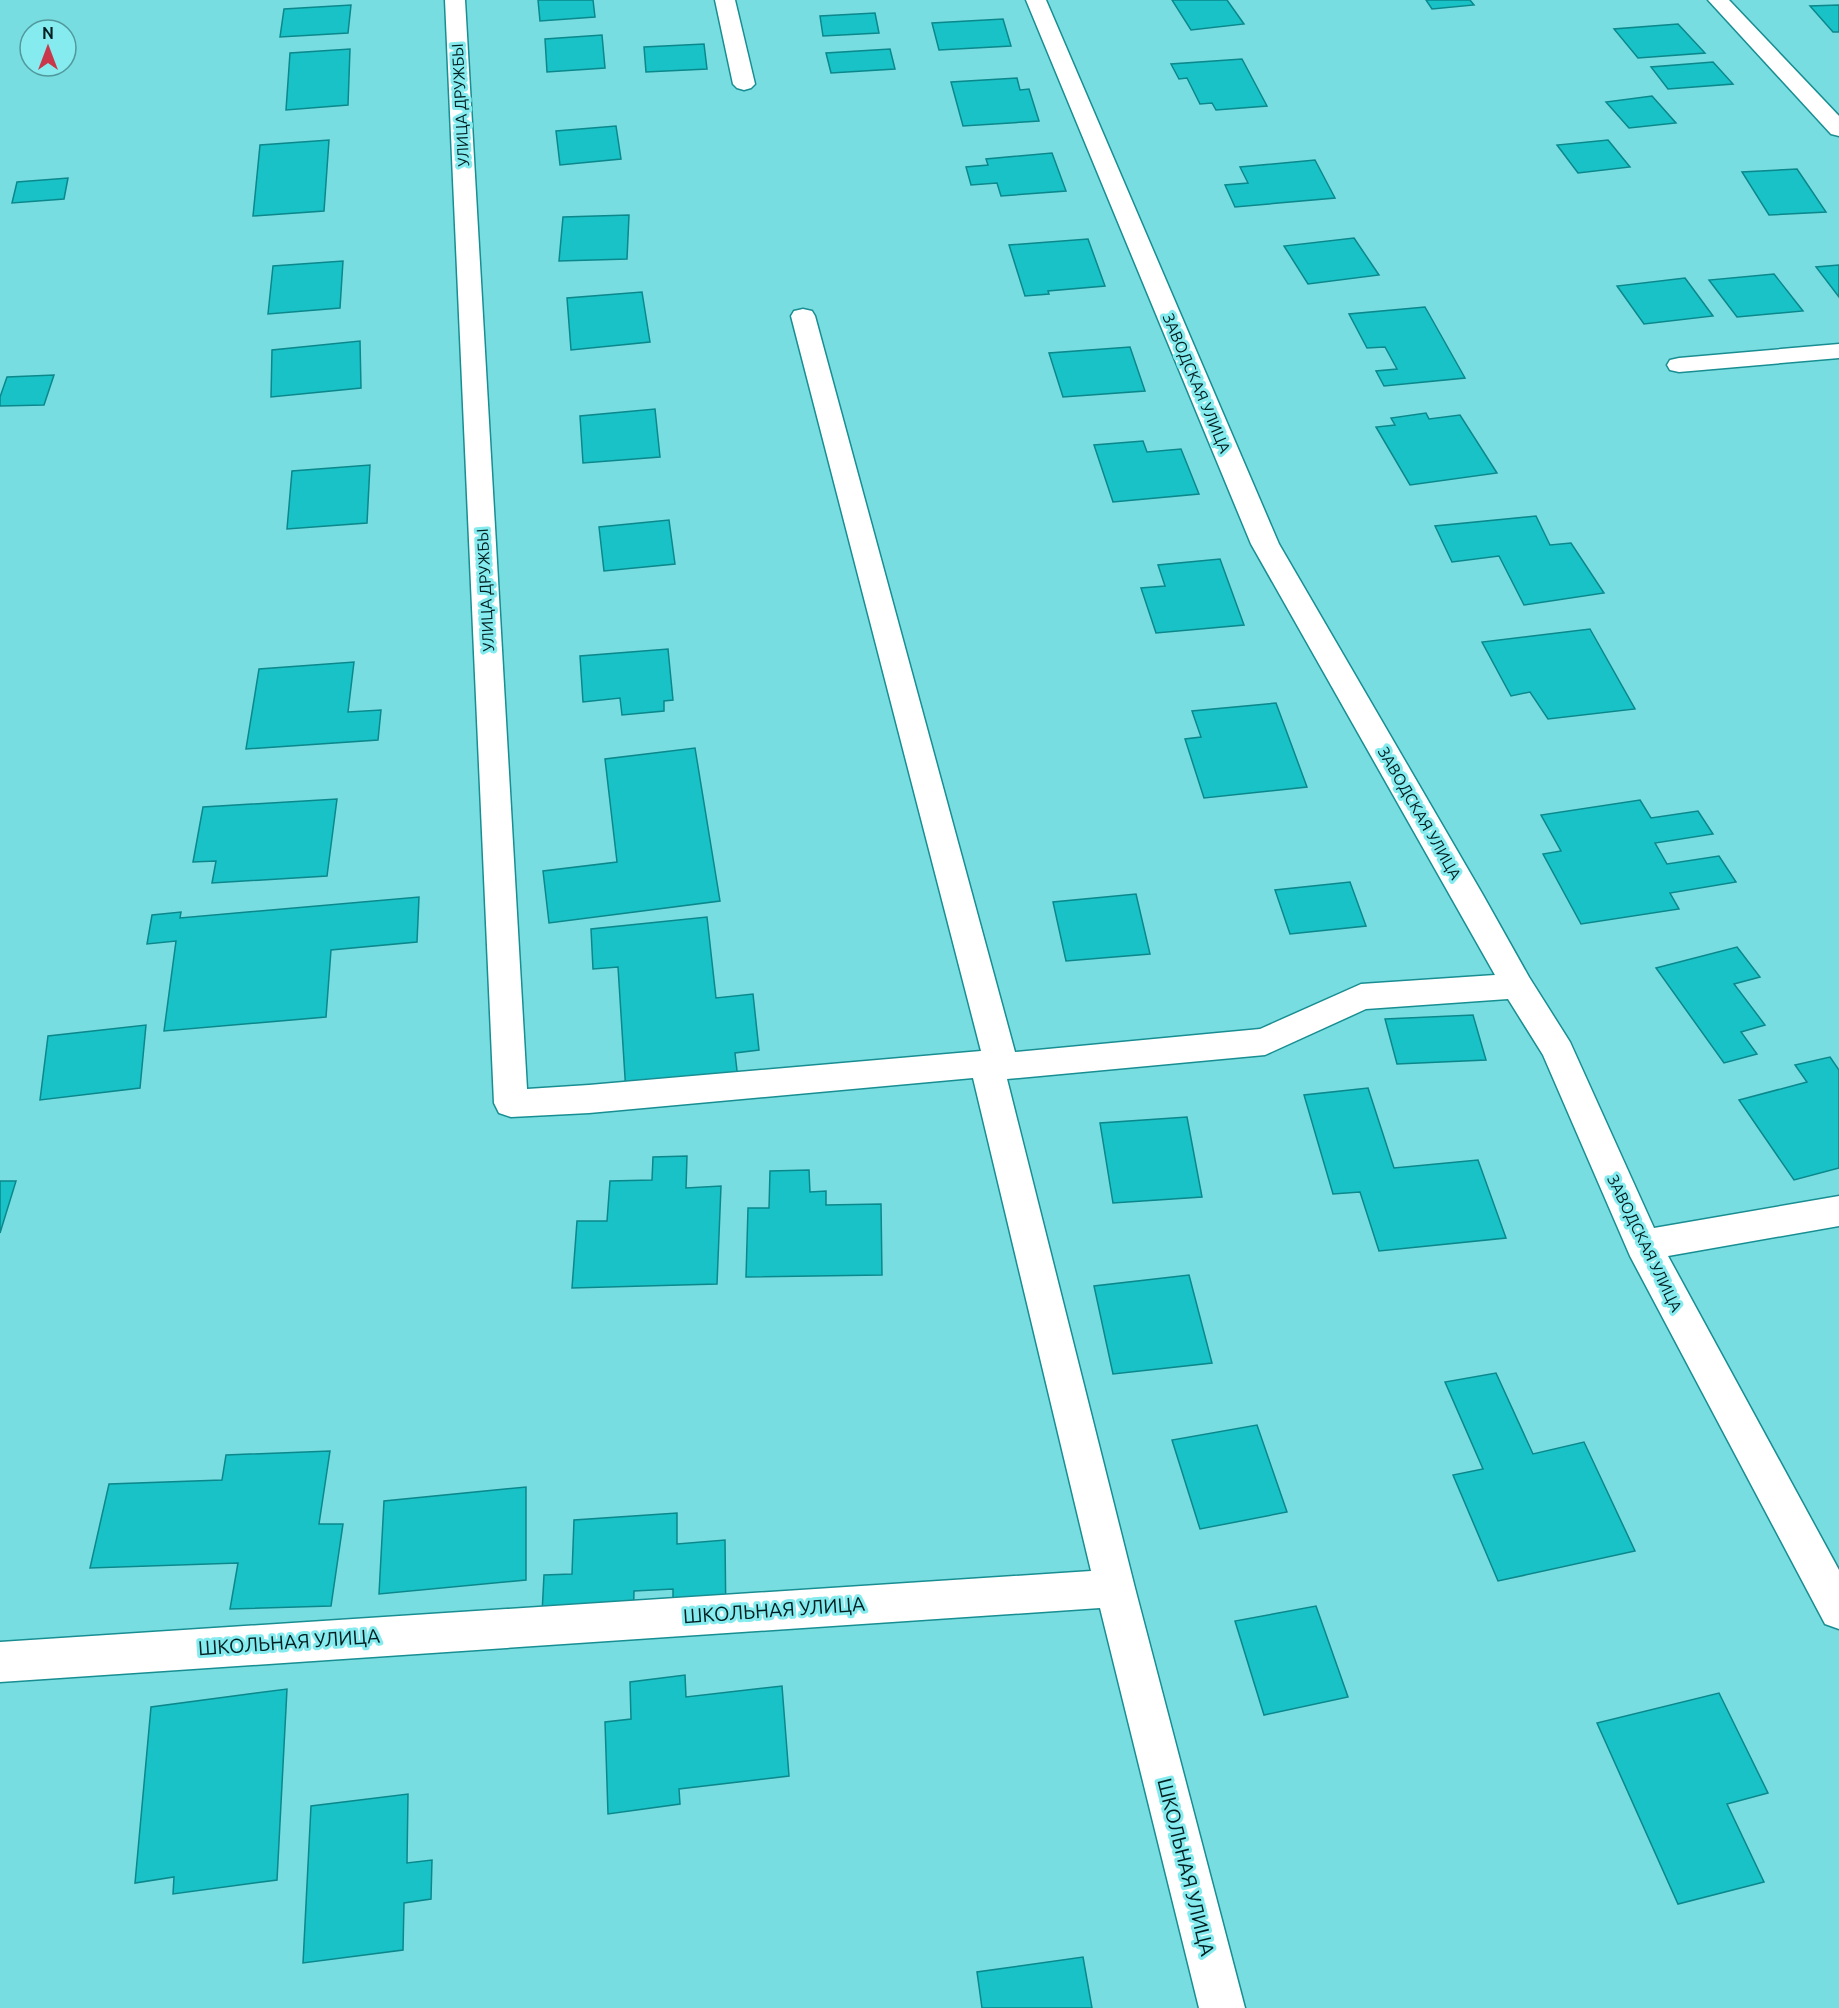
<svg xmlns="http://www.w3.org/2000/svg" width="1839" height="2008" viewBox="0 0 1839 2008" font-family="Ubuntu,sans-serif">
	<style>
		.building { fill: #19c2c7; stroke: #0a888c; stroke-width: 1.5 }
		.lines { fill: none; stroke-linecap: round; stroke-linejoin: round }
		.minor-casing { stroke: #188e92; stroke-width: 3 }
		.minor { fill: #fff; fill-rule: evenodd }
		.labels { text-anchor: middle; stroke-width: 6; stroke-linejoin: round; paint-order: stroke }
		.street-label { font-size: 16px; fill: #001f20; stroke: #85ebee }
		.near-street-label { font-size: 20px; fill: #001f20; stroke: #85ebee }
	</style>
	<rect width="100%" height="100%" fill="#78dde1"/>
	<g class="building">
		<polygon points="538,0 593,0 595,17 540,21"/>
		<polygon points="1172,0 1227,0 1244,24 1191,30"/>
		<polygon points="1426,0 1470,0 1474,5 1432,9"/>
		<polygon points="351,5 348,33 280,37 284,9"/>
		<polygon points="1839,5 1839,32 1833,32 1810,6"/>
		<polygon points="875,13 879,33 823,36 820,16"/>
		<polygon points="1003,19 1011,46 939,50 932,23"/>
		<polygon points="1678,24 1705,53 1638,58 1614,29"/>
		<polygon points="602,35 605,68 547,72 545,39"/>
		<polygon points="704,44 707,69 646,72 644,47"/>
		<polygon points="350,49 348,105 286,110 290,53"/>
		<polygon points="890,49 895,69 831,73 826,53"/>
		<polygon points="1242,59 1267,106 1216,110 1212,103 1200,104 1187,78 1179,79 1171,64"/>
		<polygon points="1713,62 1733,84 1668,89 1651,67"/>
		<polygon points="1017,78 1020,90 1029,89 1039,121 963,126 951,82"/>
		<polygon points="1652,96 1676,123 1629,128 1606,102"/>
		<polygon points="616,126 621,159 560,165 556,131"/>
		<polygon points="329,140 324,211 253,216 260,145"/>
		<polygon points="1608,140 1630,167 1578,173 1557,145"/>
		<polygon points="1052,153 1066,191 1001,196 997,183 971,185 966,167 988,165 986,159"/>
		<polygon points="1315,160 1335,198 1235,207 1225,185 1248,183 1240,167"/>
		<polygon points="1797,169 1826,212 1769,215 1742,172"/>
		<polygon points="68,178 64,199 12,203 17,182"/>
		<polygon points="629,215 627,259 559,261 563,217"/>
		<polygon points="1354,238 1379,275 1308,284 1284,246"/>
		<polygon points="1088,239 1105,286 1048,291 1049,294 1025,296 1009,245"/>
		<polygon points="343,261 340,308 268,314 273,266"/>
		<polygon points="1839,265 1839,297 1816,267"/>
		<polygon points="1774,274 1803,311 1737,317 1709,280"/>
		<polygon points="1685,278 1713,316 1644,324 1617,286"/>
		<polygon points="642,292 650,342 571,350 567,298"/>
		<polygon points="1425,307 1465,378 1384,386 1376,371 1397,369 1385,347 1367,348 1349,314"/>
		<polygon points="360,341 361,388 271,397 272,350"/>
		<polygon points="1130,347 1145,391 1063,397 1049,353"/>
		<polygon points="54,375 44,405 0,406 0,397 7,377"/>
		<polygon points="655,409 660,457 583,463 580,416"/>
		<polygon points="1426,413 1429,419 1460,415 1497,473 1410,485 1376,427 1395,425 1391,418"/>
		<polygon points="1143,441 1147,452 1181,449 1199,494 1113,502 1094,445"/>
		<polygon points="370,465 367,523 287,529 292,471"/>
		<polygon points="1536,516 1550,545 1571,543 1604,593 1524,605 1499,556 1452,562 1435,526"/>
		<polygon points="669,520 675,564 604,571 599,527"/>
		<polygon points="1220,559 1244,625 1156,633 1141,588 1165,586 1158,565"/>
		<polygon points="1590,629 1635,709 1548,719 1530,692 1511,696 1482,642"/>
		<polygon points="668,649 673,700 664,701 664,711 622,715 620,698 583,702 580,656"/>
		<polygon points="354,662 348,712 381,710 378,740 246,749 259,669"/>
		<polygon points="1276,703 1307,787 1204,798 1185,739 1201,737 1192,711"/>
		<polygon points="695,748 720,901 549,923 543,871 617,862 605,759"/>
		<polygon points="337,799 327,876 212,883 216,861 193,862 203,807"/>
		<polygon points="1640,800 1651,818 1698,811 1713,834 1655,843 1667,864 1719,856 1736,882 1670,893 1679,909 1581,924 1543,854 1561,851 1541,815"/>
		<polygon points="1350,882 1366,926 1290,934 1275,890"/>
		<polygon points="1136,894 1150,954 1066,961 1053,902"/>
		<polygon points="419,897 417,942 331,950 326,1017 164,1031 176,941 147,944 152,915 181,912 180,918"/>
		<polygon points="707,917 716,998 753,994 759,1050 735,1053 740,1097 627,1109 618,967 593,969 591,929"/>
		<polygon points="1737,947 1760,977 1734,984 1765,1025 1741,1032 1757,1054 1724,1063 1656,968"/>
		<polygon points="1473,1015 1486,1060 1397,1064 1385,1019"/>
		<polygon points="146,1025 140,1088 40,1100 48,1036"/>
		<polygon points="1830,1057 1839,1070 1839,1168 1794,1180 1739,1100 1807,1082 1795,1065"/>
		<polygon points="1368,1088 1394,1168 1478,1160 1506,1238 1379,1251 1360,1192 1333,1194 1304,1095"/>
		<polygon points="1187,1117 1202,1197 1113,1203 1100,1123"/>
		<polygon points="687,1156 686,1188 721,1186 717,1284 572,1288 577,1221 607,1221 610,1181 652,1180 653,1157"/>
		<polygon points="809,1170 810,1192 826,1191 826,1205 881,1204 882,1275 746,1277 748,1208 769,1208 770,1171"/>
		<polygon points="0,1181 16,1181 0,1233"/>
		<polygon points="1189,1275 1212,1363 1113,1374 1094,1286"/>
		<polygon points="1496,1373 1533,1454 1584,1442 1635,1551 1498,1581 1453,1475 1483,1469 1445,1382"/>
		<polygon points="1257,1425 1287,1512 1200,1529 1172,1440"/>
		<polygon points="330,1451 319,1524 343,1524 331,1606 230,1609 238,1563 90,1568 109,1484 222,1480 226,1455"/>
		<polygon points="526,1487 526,1580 379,1594 384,1501"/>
		<polygon points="677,1513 677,1544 725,1540 726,1627 673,1630 673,1589 634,1591 633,1627 541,1633 544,1575 572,1574 574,1520"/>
		<polygon points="1316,1606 1348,1697 1264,1715 1235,1621"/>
		<polygon points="685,1675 686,1697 782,1686 789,1776 679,1789 680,1804 608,1814 605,1722 631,1719 630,1682"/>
		<polygon points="287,1689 277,1880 173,1894 174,1877 135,1883 151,1707"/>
		<polygon points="1719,1693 1768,1793 1727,1804 1764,1882 1678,1904 1597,1723"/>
		<polygon points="408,1794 407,1863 432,1860 431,1899 404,1903 403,1950 303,1963 311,1806"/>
		<polygon points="1083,1957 1092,2008 982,2008 977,1972"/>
	</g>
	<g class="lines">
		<g class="minor-casing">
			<g id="minor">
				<polygon points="445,0 465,0 527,1089 589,1085 981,1051 791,316 794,311 803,309 812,311 815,316 1015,1052 1260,1029 1361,984 1495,975 1251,544 1026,0 1046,0 1279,544 1483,895 1529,977 1570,1042 1654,1228 1839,1196 1839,1226 1668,1256 1839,1570 1839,1629 1825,1624 1630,1256 1543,1055 1508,999 1366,1009 1265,1055 1007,1079 1135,1588 1245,2008 1199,2008 1100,1608 0,1682 0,1642 1091,1571 973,1078 589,1113 511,1117 499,1113 494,1103"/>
				<polygon points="715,0 735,0 755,84 751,88 744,90 737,88 733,84"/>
				<polygon points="1708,0 1729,0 1839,116 1839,136 1831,134"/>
				<polygon points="1839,344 1839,358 1679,372 1670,370 1667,365 1670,360 1679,358"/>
			</g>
		</g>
		<use href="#minor" class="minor"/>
	</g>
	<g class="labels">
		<g class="street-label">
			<text transform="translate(460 105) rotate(-93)" y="6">УЛИЦА ДРУЖБЫ</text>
			<text transform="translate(1197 383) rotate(67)" y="6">ЗАВОДСКАЯ УЛИЦА</text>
			<text transform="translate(485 590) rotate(-93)" y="6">УЛИЦА ДРУЖБЫ</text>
			<text transform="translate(1420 813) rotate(60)" y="6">ЗАВОДСКАЯ УЛИЦА</text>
			<text transform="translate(1645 1243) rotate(64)" y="6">ЗАВОДСКАЯ УЛИЦА</text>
		</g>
		<g class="near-street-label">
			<text transform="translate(774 1610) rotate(-4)" y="7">ШКОЛЬНАЯ УЛИЦА</text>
			<text transform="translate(289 1642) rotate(-4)" y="7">ШКОЛЬНАЯ УЛИЦА</text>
			<text transform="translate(1186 1867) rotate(76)" y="7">ШКОЛЬНАЯ УЛИЦА</text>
		</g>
	</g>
	<g transform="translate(48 48)"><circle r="28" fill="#85ebee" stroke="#50999c" stroke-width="1.5"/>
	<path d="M0-4.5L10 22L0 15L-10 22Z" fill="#c8384a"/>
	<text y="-9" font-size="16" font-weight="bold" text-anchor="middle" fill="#001f20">N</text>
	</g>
</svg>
